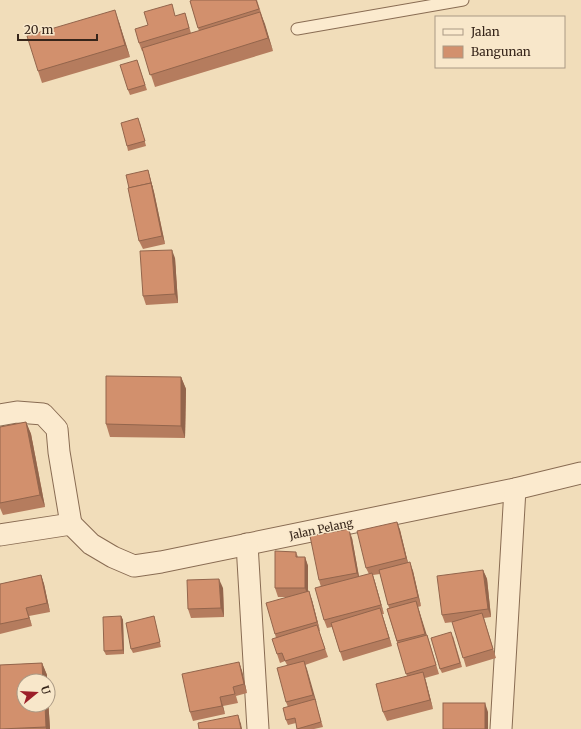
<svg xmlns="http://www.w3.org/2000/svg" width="581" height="729" viewBox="0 0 581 729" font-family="Merriweather,serif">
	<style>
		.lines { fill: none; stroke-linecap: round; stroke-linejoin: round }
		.service-casing { stroke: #896c53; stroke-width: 13 }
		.minor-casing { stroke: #896c53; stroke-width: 23 }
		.service { stroke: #fbeace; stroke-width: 11 }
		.minor { stroke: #fbeace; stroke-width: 21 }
		.wall { fill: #b57c5e }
		.shaded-wall { fill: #93654c }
		.building { fill: #d2906d; stroke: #93654c }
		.labels { text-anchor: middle; stroke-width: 3; stroke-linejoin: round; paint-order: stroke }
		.street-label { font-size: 11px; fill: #36251a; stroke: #f8e7ca }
	</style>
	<rect width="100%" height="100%" fill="#f1ddba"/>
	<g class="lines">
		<g class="service-casing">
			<polyline id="service" points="297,29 463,0"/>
		</g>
		<g class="minor-casing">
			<g id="minor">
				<polyline points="0,415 17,412 43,414 57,429 59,452 71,524"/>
				<polyline points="71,524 91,544 113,557 134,566 161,562 515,489 581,473"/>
				<polyline points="0,535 71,524"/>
				<polyline points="247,544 258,729"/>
				<polyline points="501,729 515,489"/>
			</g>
		</g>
		<use href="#service" class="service"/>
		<use href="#minor" class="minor"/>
	</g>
	<g class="wall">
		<polygon points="192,0 257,0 273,51 155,87 143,51 142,51 139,43 176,16 185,13 191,33 199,31 190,1"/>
		<polygon points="119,22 130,57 42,83 38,71"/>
		<polygon points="137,60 147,90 130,95 128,90"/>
		<polygon points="140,123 146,146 128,151 127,146"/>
		<polygon points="148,170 154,192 165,244 143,249 139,241"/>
		<polygon points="175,258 178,303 146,305 143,296"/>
		<polygon points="181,377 186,389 185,438 110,437 106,424"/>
		<polygon points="26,422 31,434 45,507 3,515 0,508 0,427"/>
		<polygon points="397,522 400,530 408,563 413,571 421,606 418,607 426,635 427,635 430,644 439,674 425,678 433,709 387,721 383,712 407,676 387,609 389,608 380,574 373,575 375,582 384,614 382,614 392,646 343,661 332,627 327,628 324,620 321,587 319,580 352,538 359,577 369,574 366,568"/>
		<polygon points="296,552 298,557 305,557 308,566 308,591 312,600 320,631 319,631 328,657 305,665 323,727 314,729 297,729 296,723 288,725 286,720 288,707 286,702 287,665 285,661 280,663 277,654 276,638 275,634 289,597 278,597 275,588"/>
		<polygon points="483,570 487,579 491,617 484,618 496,658 466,667 453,622 445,623 442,615"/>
		<polygon points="41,575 44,584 50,612 29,616 32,626 0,634 0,584"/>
		<polygon points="223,588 224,617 191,618 188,609"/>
		<polygon points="121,616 123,620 124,654 106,655 104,651"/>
		<polygon points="154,616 161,647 133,653 131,649"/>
		<polygon points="453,636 462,667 442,673 440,669"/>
		<polygon points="239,662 242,671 247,693 236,696 238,703 223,706 225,714 193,721 190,712"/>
		<polygon points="42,663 47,675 47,681 24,681 24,705 48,705 48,698 50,729 0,729 0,665"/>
	</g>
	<g class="shaded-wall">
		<polygon points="115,10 119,22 130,57 125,45"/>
		<polygon points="260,12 265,24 273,51 268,38"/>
		<polygon points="148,170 154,192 165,244 162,236"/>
		<polygon points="172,250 175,258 178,303 175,294"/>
		<polygon points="181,377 186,389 185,438 181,426"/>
		<polygon points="26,422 31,434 45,507 40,495"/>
		<polygon points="397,522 400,530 409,567 406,558"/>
		<polygon points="349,529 352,538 360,582 357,573"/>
		<polygon points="305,557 308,566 308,597 305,588"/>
		<polygon points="410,562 413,571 421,606 418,597"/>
		<polygon points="483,570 487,579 491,617 488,609"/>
		<polygon points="372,573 375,582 384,614 381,605"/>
		<polygon points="41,575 44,584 50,612 47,603"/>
		<polygon points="219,579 223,588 224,617 221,608"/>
		<polygon points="309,591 312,600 320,631 317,622"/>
		<polygon points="416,601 419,610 429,642 425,634"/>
		<polygon points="26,608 29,616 32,626 29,618"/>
		<polygon points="380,608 383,617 392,646 389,638"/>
		<polygon points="121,616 123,620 124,654 123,650"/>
		<polygon points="304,661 307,669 317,704 313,695"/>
		<polygon points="239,662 242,671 247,693 244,684"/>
		<polygon points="42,663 47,675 47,681 43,681"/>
		<polygon points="423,672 426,681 433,709 430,700"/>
		<polygon points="220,697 223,706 225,714 222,706"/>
		<polygon points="48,698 50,729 46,729 45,705 48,705"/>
		<polygon points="485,703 488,712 488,729 485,729"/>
		<polygon points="238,715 241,724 242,729 241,729"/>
	</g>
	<g class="building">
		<polygon points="192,0 256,0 259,9 198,28 190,1"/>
		<polygon points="172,4 175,16 185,13 189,28 139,43 135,29 148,25 144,12"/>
		<polygon points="115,10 125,45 38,71 27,36"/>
		<polygon points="260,12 268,38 150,75 142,48"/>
		<polygon points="137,60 145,85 128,90 120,65"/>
		<polygon points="138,118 145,141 127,146 121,123"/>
		<polygon points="148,170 152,187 151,183 129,188 126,175"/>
		<polygon points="151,183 162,236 139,241 128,188"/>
		<polygon points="172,250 175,294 143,296 140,251"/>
		<polygon points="106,376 181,377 181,426 106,424"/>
		<polygon points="26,422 40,495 0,503 0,427"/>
		<polygon points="397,522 406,558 366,568 357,531"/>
		<polygon points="349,529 357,573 319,580 310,536"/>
		<polygon points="275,551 296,552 296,557 305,557 305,588 275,588"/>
		<polygon points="410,562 418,597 388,605 379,570"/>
		<polygon points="483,570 488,609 442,615 437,576"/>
		<polygon points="372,573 381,605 324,620 315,588"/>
		<polygon points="41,575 47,603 26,608 29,618 0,624 0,584"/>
		<polygon points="219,579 221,608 188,609 187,580"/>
		<polygon points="309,591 317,622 275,634 266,603"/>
		<polygon points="416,601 425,634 397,641 387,609"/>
		<polygon points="380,608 389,638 340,652 331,623"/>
		<polygon points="482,613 493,649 463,658 452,622"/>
		<polygon points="121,616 123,650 104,651 103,617"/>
		<polygon points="154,616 160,642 131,649 126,623"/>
		<polygon points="317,625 325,649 285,661 282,653 277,654 272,639"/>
		<polygon points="451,632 460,663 440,669 431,638"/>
		<polygon points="427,635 436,665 406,674 397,643"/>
		<polygon points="304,661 313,695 286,702 277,668"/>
		<polygon points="239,662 244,684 233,687 235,694 220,697 222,706 190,712 182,674"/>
		<polygon points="42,663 43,681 24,681 24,705 45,705 46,727 0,729 0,665"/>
		<polygon points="423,672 430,700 383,712 376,684"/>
		<polygon points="315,699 321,722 297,729 295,718 286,720 283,708"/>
		<rect x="443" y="703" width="42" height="26"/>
		<polygon points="238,715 241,729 199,729 198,723"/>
	</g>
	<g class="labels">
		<g class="street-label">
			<text transform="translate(321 529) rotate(-12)" y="4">Jalan Pelang</text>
		</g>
	</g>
	<rect x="435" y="16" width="130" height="52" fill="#f8e7ca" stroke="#aa9984"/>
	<rect x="443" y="29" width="20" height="6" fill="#fbeace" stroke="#aa9984"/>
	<text x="471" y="36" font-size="12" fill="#36251a">Jalan</text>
	<rect x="443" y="46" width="20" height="12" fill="#d2906d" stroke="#aa9984"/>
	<text x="471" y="56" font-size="12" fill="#36251a">Bangunan</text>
	<g transform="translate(36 693) rotate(72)"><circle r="19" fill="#f8e7ca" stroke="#aa9984"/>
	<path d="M0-3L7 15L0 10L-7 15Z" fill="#9c1f29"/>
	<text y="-6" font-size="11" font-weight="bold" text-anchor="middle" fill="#36251a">U</text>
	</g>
	<path d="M18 34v6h79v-6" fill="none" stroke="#36251a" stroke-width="2"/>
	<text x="24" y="34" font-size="12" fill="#36251a" stroke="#f8e7ca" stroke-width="3" paint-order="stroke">20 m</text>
</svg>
